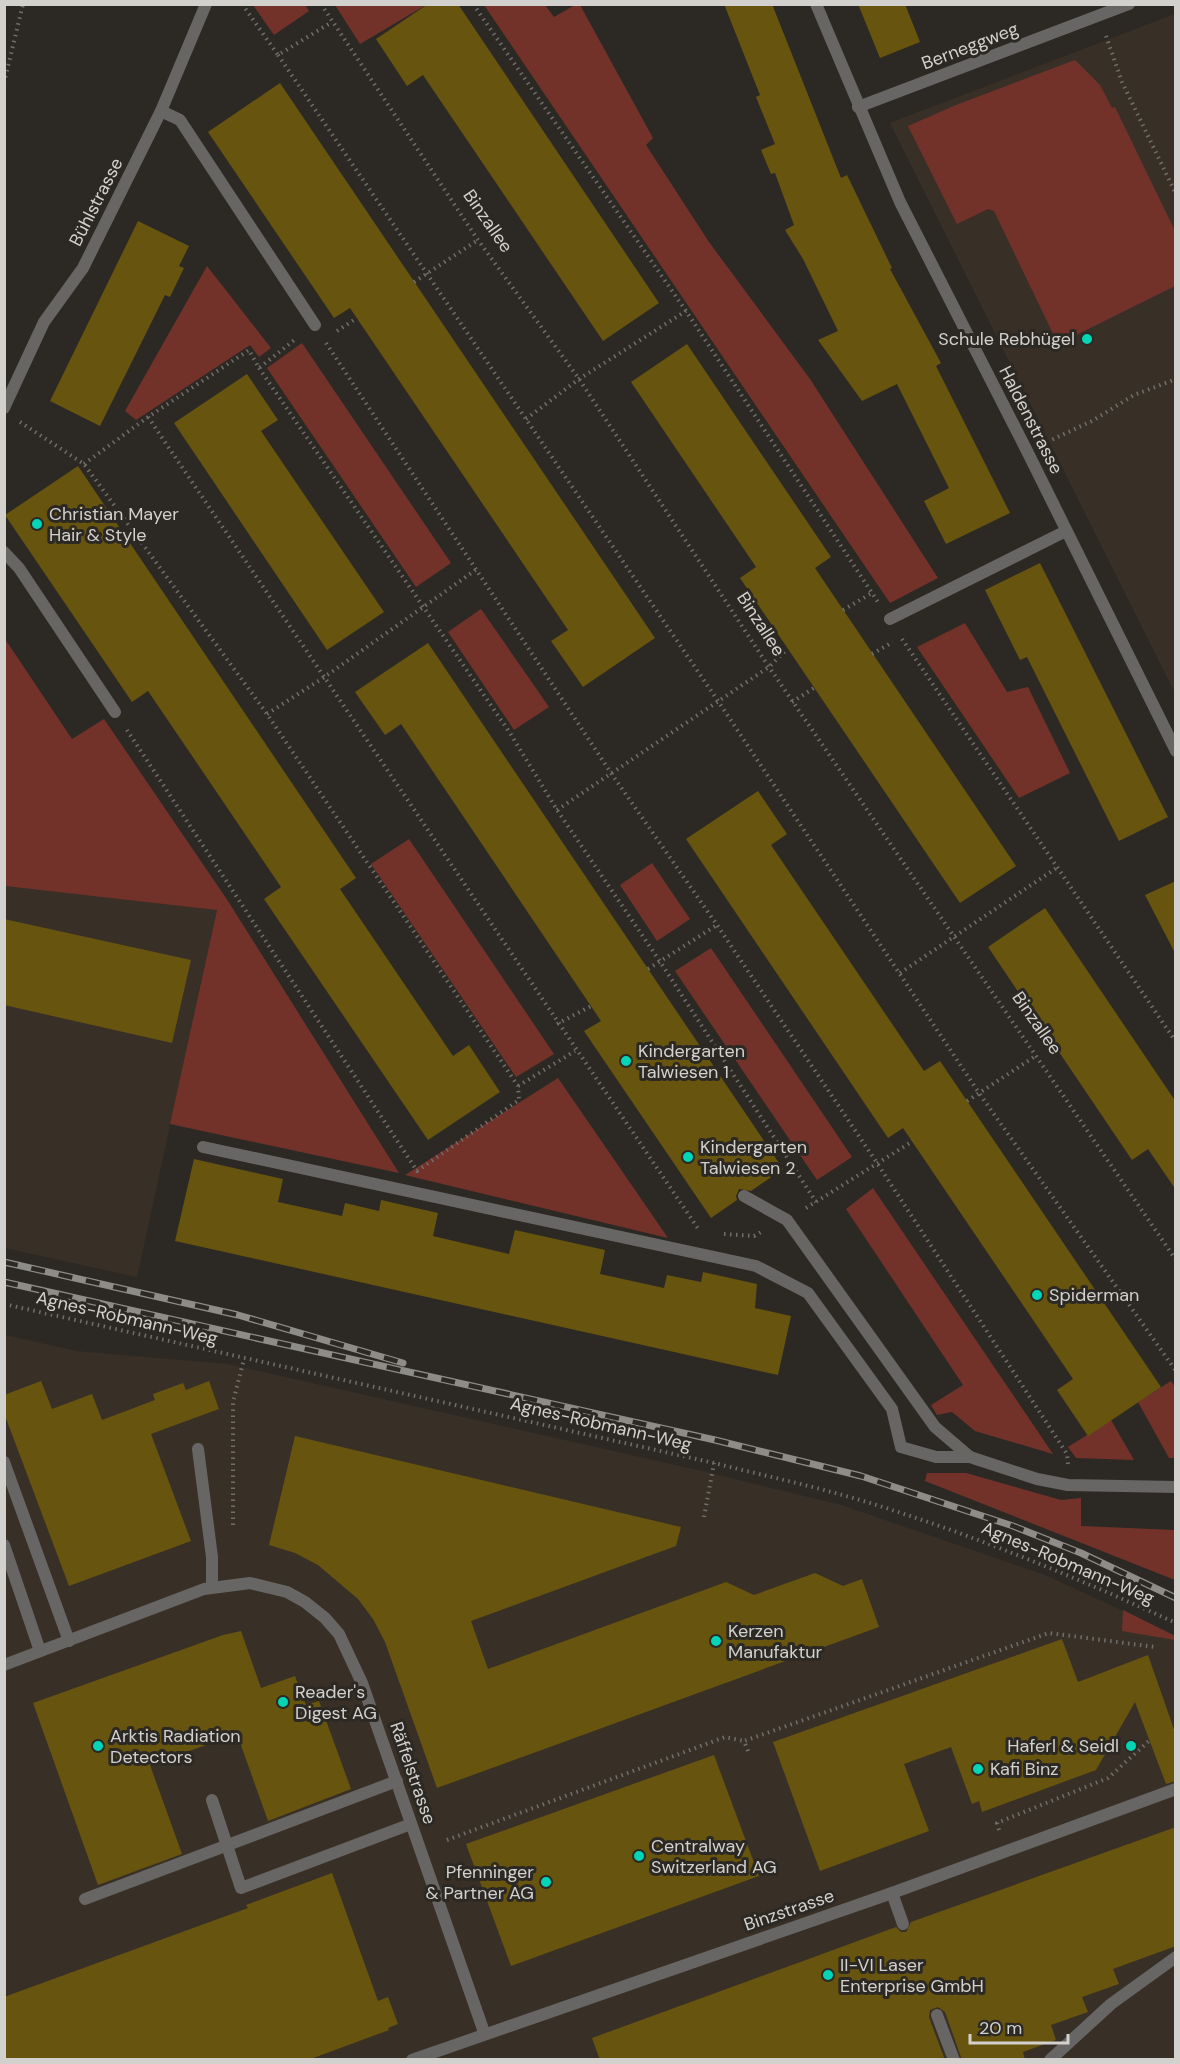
<svg xmlns="http://www.w3.org/2000/svg" width="1180" height="2064" viewBox="0 0 1180 2064" font-family="'DM Sans',sans-serif">
	<style>
		.built { fill: #383027 }
		.green { fill: #72322a }
		.building { fill: #67540e }
		.lines { fill: none; stroke-linecap: round; stroke-linejoin: round }
		.path { stroke: #716f6b; stroke-width: 4; stroke-dasharray: 1.5 4.5; stroke-linecap: butt }
		.lane { stroke: #686664; stroke-width: 12 }
		.street { stroke: #686664; stroke-width: 12 }
		.rail-casing { stroke: #8e8c88; stroke-width: 7 }
		.rail { stroke: #2c2924; stroke-width: 4.5; stroke-dasharray: 14; stroke-linecap: butt }
		.poi-dot { fill: #02d5b6; stroke: #2c2924; stroke-width: 2 }
		.labels { text-anchor: middle; stroke-width: 6; stroke-linejoin: round; paint-order: stroke }
		.street-label { font-size: 18px; fill: #d3d1ce; stroke: #2c2924 }
		.poi-label { font-size: 18px; fill: #d3d1ce; stroke: #2c2924; text-anchor: start }
	</style>
	<rect width="100%" height="100%" fill="#2c2924"/>
	<g class="built">
		<polygon points="1175,14 1175,693 890,123"/>
		<polygon points="5,886 217,909 137,1277 5,1248"/>
		<polygon points="5,1335 76,1351 227,1364 706,1472 841,1505 1045,1575 1175,1635 1175,2059 5,2060"/>
	</g>
	<g class="green">
		<polygon points="253,5 305,5 309,11 274,35"/>
		<polygon points="335,5 426,5 360,44"/>
		<polygon points="484,5 545,5 554,17 575,5 580,5 653,138 646,145 709,242 810,379 938,578 890,603"/>
		<polygon points="1075,60 1100,85 1112,108 1115,107 1175,231 1175,286 1058,344 994,211 988,209 957,224 908,126 956,105"/>
		<polygon points="207,266 271,348 259,357 250,345 136,420 125,411"/>
		<polygon points="302,343 451,563 416,587 267,368"/>
		<polygon points="481,609 549,707 514,730 448,632"/>
		<polygon points="965,623 1007,692 1028,687 1070,773 1019,798 917,647"/>
		<polygon points="5,639 72,739 104,719 228,901 399,1173 170,1124 217,910 5,886"/>
		<polygon points="409,839 554,1054 516,1077 371,864"/>
		<polygon points="652,863 690,919 657,941 620,885"/>
		<polygon points="711,948 852,1157 817,1180 675,971"/>
		<polygon points="558,1078 668,1238 405,1175"/>
		<polygon points="873,1188 1053,1454 975,1431 952,1412 937,1415 931,1405 963,1385 846,1209"/>
		<polygon points="1171,1381 1175,1387 1175,1458 1169,1458 1138,1402"/>
		<polygon points="1111,1420 1134,1460 1076,1458 1068,1447"/>
		<polygon points="927,1473 966,1473 1061,1500 1081,1498 1081,1526 1175,1530 1175,1580 925,1481"/>
		<polygon points="1123,1610 1175,1636 1175,1640 1122,1631"/>
	</g>
	<g class="building">
		<polygon points="428,4 458,4 659,303 603,341 423,75 407,86 376,39"/>
		<polygon points="724,4 772,4 841,178 847,175 892,268 890,269 941,363 936,366 1010,513 946,544 924,501 949,488 897,384 862,401 818,340 838,331 803,259 785,230 794,225 775,173 771,174 761,150 775,144 756,97 760,95"/>
		<polygon points="858,4 905,4 920,42 880,58"/>
		<polygon points="280,83 655,638 583,687 551,641 568,630 350,308 334,318 208,132"/>
		<polygon points="138,221 189,246 179,266 184,268 170,297 165,295 100,426 50,401"/>
		<polygon points="687,344 831,557 815,568 1016,866 960,903 740,578 756,567 631,382"/>
		<polygon points="247,374 278,420 261,431 384,612 327,650 174,423"/>
		<polygon points="78,466 356,878 340,889 453,1056 469,1045 500,1092 428,1140 264,899 281,887 148,691 132,702 5,515"/>
		<polygon points="1040,563 1168,817 1119,841 1027,657 1020,660 985,590"/>
		<polygon points="428,643 783,1169 751,1191 739,1189 736,1196 737,1200 711,1218 584,1031 601,1021 401,724 385,735 355,692"/>
		<polygon points="758,791 787,834 771,845 924,1071 940,1061 1161,1387 1088,1436 1057,1390 1073,1379 903,1128 888,1138 686,839"/>
		<polygon points="1176,881 1176,955 1145,895"/>
		<polygon points="1045,908 1176,1102 1176,1190 1148,1149 1132,1160 988,947"/>
		<polygon points="4,919 191,960 172,1043 4,1005"/>
		<polygon points="194,1159 283,1179 278,1202 342,1216 345,1203 379,1211 381,1200 438,1213 433,1236 509,1254 515,1230 605,1250 600,1274 664,1288 667,1275 701,1282 703,1272 757,1284 755,1308 791,1316 778,1375 175,1241"/>
		<polygon points="41,1381 52,1409 92,1394 102,1420 155,1400 153,1394 183,1383 186,1390 209,1381 219,1409 151,1434 191,1541 69,1586 4,1413 4,1395"/>
		<polygon points="295,1436 681,1527 676,1546 471,1621 488,1669 726,1582 754,1595 815,1573 843,1586 862,1579 879,1627 437,1788 385,1642 373,1619 358,1599 318,1565 295,1553 269,1545"/>
		<polygon points="241,1631 261,1688 295,1676 306,1705 319,1701 351,1789 268,1821 237,1734 150,1765 182,1854 98,1885 33,1703 223,1635"/>
		<polygon points="1062,1639 1078,1682 1148,1655 1176,1735 1176,1781 1166,1784 1135,1702 1096,1770 982,1812 979,1801 972,1804 951,1747 904,1764 929,1831 820,1871 773,1742"/>
		<polygon points="714,1755 759,1876 511,1966 466,1844"/>
		<polygon points="1176,1827 1176,1946 1113,1969 1119,1984 1082,1997 1088,2012 1051,2025 1056,2040 1023,2052 1025,2060 962,2060 945,2012 938,2007 930,2010 929,2017 945,2060 600,2060 592,2038 896,1927 901,1932 906,1932 911,1922"/>
		<polygon points="332,1873 378,2001 388,1997 398,2024 388,2028 389,2030 308,2060 4,2060 4,1997 248,1908 246,1905"/>
	</g>
	<g class="lines">
		<g class="path">
			<polyline points="242,4 278,55 332,22"/>
			<polyline points="321,4 478,240 579,379 769,667 1176,1260"/>
			<polyline points="473,4 686,311 878,602"/>
			<polyline points="1106,36 1122,82 1176,194"/>
			<polyline points="278,55 718,701 979,1093 1176,1371"/>
			<polyline points="4,83 23,4"/>
			<polyline points="414,282 478,240"/>
			<polyline points="337,331 357,318"/>
			<polyline points="326,343 611,773 717,925 877,1163 1067,1454 1068,1464"/>
			<polyline points="259,368 510,733 557,810 659,960 816,1202"/>
			<polyline points="148,417 699,1230"/>
			<polyline points="526,419 579,379 686,311"/>
			<polyline points="20,422 84,464 267,714 518,1086 519,1100 417,1171 127,730"/>
			<polyline points="1047,442 1092,421 1134,395 1176,379"/>
			<polyline points="84,464 148,417 249,350 259,368 297,338"/>
			<polyline points="843,610 872,593"/>
			<polyline points="902,639 1176,1042"/>
			<polyline points="872,654 893,642"/>
			<polyline points="792,702 814,688"/>
			<polyline points="267,714 323,678 477,569"/>
			<polyline points="557,810 769,667 787,649"/>
			<polyline points="648,969 717,925"/>
			<polyline points="900,973 1058,867"/>
			<polyline points="557,1024 591,1006"/>
			<polyline points="518,1086 575,1051"/>
			<polyline points="967,1101 1037,1055"/>
			<polyline points="806,1208 913,1141"/>
			<polyline points="724,1234 754,1236 763,1231"/>
			<path d="M4,1304L714,1463C774,1478 836,1491 895,1511C991,1542 1084,1581 1176,1623"/>
			<polyline points="704,1517 714,1463"/>
			<polyline points="233,1525 233,1402 244,1359"/>
			<polyline points="1174,1731 1176,1730"/>
			<polyline points="748,1751 744,1741 1049,1633 1155,1647"/>
			<polyline points="4,1814 8,1813"/>
			<polyline points="999,1830 997,1823 1108,1778 1150,1740"/>
			<polyline points="447,1840 725,1737 744,1741"/>
		</g>
		<g class="lane">
			<polyline points="161,111 180,120 315,325"/>
			<polyline points="4,552 19,568 115,712"/>
			<polyline points="890,619 1066,531"/>
			<polyline points="203,1147 756,1266 808,1293 892,1409 901,1447 936,1457 970,1457"/>
			<polyline points="744,1196 787,1220 935,1427 970,1457"/>
			<polyline points="198,1449 212,1557 212,1587"/>
			<polyline points="4,1462 69,1641"/>
			<polyline points="4,1545 40,1651"/>
			<polyline points="212,1800 241,1888 411,1824"/>
			<polyline points="892,1893 903,1924"/>
			<polyline points="85,1899 397,1781"/>
			<polyline points="937,2015 954,2060"/>
			<polyline points="1050,2060 1111,2004 1176,1957"/>
		</g>
		<g class="street">
			<polyline points="816,4 900,202 1027,451 1176,751"/>
			<polyline points="858,107 1129,4"/>
			<polyline points="4,408 44,322 83,268 161,111 206,4"/>
			<polyline points="970,1457 1037,1479 1068,1485 1176,1487"/>
			<polyline points="4,1665 204,1589 250,1583 287,1592 305,1602 325,1618 339,1634 362,1683 484,2032"/>
			<polyline points="412,2060 892,1893 1176,1789"/>
		</g>
		<g class="rail-casing">
			<g id="rail">
				<polyline points="4,1262 238,1315 403,1363"/>
				<polyline points="4,1282 715,1440 861,1476 1013,1526 1081,1553 1176,1598"/>
			</g>
		</g>
		<use href="#rail" class="rail"/>
	</g>
	<g class="poi-dot">
		<circle cx="1087" cy="339" r="6"/>
		<circle cx="37" cy="524" r="6"/>
		<circle cx="626" cy="1061" r="6"/>
		<circle cx="688" cy="1157" r="6"/>
		<circle cx="1037" cy="1295" r="6"/>
		<circle cx="716" cy="1641" r="6"/>
		<circle cx="283" cy="1702" r="6"/>
		<circle cx="98" cy="1746" r="6"/>
		<circle cx="1131" cy="1746" r="6"/>
		<circle cx="978" cy="1769" r="6"/>
		<circle cx="639" cy="1856" r="6"/>
		<circle cx="546" cy="1882" r="6"/>
		<circle cx="828" cy="1975" r="6"/>
	</g>
	<g class="labels">
		<g class="street-label">
			<text transform="translate(970 46) rotate(-21)" y="6">Berneggweg</text>
			<text transform="translate(96 202) rotate(-63)" y="6">Bühlstrasse</text>
			<text transform="translate(488 221) rotate(55)" y="6">Binzallee</text>
			<text transform="translate(1031 420) rotate(63)" y="6">Haldenstrasse</text>
			<text transform="translate(761 624) rotate(57)" y="6">Binzallee</text>
			<text transform="translate(1037 1023) rotate(55)" y="6">Binzallee</text>
			<text transform="translate(127 1318) rotate(13)" y="6">Agnes-Robmann-Weg</text>
			<text transform="translate(601 1424) rotate(13)" y="6">Agnes-Robmann-Weg</text>
			<text transform="translate(1068 1563) rotate(23)" y="6">Agnes-Robmann-Weg</text>
			<text transform="translate(413 1773) rotate(71)" y="6">Räffelstrasse</text>
			<text transform="translate(789 1910) rotate(-19)" y="6">Binzstrasse</text>
		</g>
		<g class="poi-label">
			<text x="1075" y="345" text-anchor="end">Schule Rebhügel</text>
			<text x="49" y="520">Christian Mayer<tspan x="49" dy="21">Hair &amp; Style</tspan></text>
			<text x="638" y="1057">Kindergarten<tspan x="638" dy="21">Talwiesen 1</tspan></text>
			<text x="700" y="1153">Kindergarten<tspan x="700" dy="21">Talwiesen 2</tspan></text>
			<text x="1049" y="1301">Spiderman</text>
			<text x="728" y="1637">Kerzen<tspan x="728" dy="21">Manufaktur</tspan></text>
			<text x="295" y="1698">Reader's<tspan x="295" dy="21">Digest AG</tspan></text>
			<text x="110" y="1742">Arktis Radiation<tspan x="110" dy="21">Detectors</tspan></text>
			<text x="1119" y="1752" text-anchor="end">Haferl &amp; Seidl</text>
			<text x="990" y="1775">Kafi Binz</text>
			<text x="651" y="1852">Centralway<tspan x="651" dy="21">Switzerland AG</tspan></text>
			<text x="534" y="1878" text-anchor="end">Pfenninger<tspan x="534" dy="21">&amp; Partner AG</tspan></text>
			<text x="840" y="1971">II-VI Laser<tspan x="840" dy="21">Enterprise GmbH</tspan></text>
		</g>
	</g>
	<rect width="1180" height="2064" fill="none" stroke="#d3d1ce" stroke-width="12"/>
	<path d="M970 2034v9h98v-9" fill="none" stroke="#d3d1ce" stroke-width="3"/>
	<text x="979" y="2034" font-size="18" fill="#d3d1ce" stroke="#2c2924" stroke-width="4.5" paint-order="stroke">20 m</text>
</svg>
